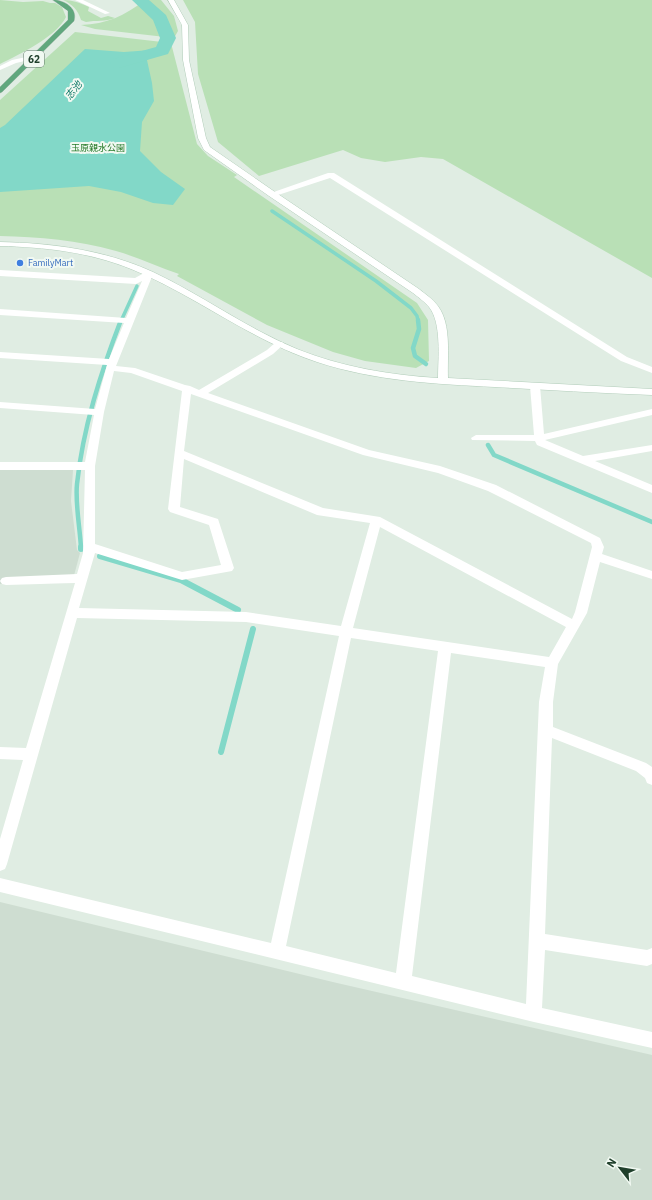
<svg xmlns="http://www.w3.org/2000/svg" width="652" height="1200" viewBox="0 0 652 1200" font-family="'IBM Plex Sans','Noto Sans JP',sans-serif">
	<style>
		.built { fill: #ceddd1 }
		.green { fill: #b9e0b6 }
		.water { fill: #82d8c8 }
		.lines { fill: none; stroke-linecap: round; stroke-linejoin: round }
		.stream-far2 { stroke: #82d8c8; stroke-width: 3.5 }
		.stream-far1 { stroke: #82d8c8; stroke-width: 4.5 }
		.stream { stroke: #82d8c8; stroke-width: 6 }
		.river { fill: #82d8c8; fill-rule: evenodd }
		.secondary-casing { stroke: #b2cdba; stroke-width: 1 }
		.primary-casing { stroke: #c0c9c4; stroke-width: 1 }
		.street { fill: #fff; fill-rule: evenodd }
		.secondary { fill: #fff; fill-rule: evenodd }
		.primary { fill: #60a77d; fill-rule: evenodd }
		.shop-dot { fill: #3f7fe0; stroke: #f1f9f2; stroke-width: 1.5 }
		.labels { text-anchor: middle; stroke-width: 4; stroke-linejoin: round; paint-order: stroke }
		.far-park-label { font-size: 9px; fill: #257a29; stroke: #f1f9f2 }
		.far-shop-label { font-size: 9px; fill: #366cbe; stroke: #f1f9f2; text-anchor: start }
		.shield { fill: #f1f9f2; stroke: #5e7767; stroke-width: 1 }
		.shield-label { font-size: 10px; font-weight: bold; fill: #1f3f2b }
		.far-water-label { font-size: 10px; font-style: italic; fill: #137b69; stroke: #f1f9f2 }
	</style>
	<rect width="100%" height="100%" fill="#e0ede3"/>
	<g class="built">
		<polygon points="0,470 73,470 71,501 77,550 80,553 72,583 0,584"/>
		<polygon points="0,902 337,983 652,1055 652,1200 0,1200"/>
	</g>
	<g class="green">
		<path d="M0,0L23,2L43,1L50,3H55L62,7L66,17C56,37 20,54 0,64Z"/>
		<path d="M63,0C73,0 80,3 89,7L88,11L101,18L108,16L115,18C105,22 96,20 86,22L81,20C78,10 72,4 63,0Z"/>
		<path d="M145,0H161L174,16L178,31L174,38L95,29L81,25C107,24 124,16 145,0Z"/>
		<polygon points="183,0 652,0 652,278 443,159 421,157 385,162 361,158 343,150 259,176 218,142 198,74 195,22"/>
		<path d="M75,32L171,43L197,144L208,156L237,175L234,177L417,303L428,320L429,361L416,368L365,361L333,352L267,325L177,276L179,274C158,267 137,257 116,251C78,240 39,237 0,236V100Z"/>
	</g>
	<polygon class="water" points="85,49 124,52 165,49 147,60 152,83 154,101 142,122 140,151 161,172 185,189 173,205 153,203 121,192 89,186 0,192 0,128 5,125"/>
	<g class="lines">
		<g class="stream-far2">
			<polyline points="272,211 376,281 411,308 417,316 418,321"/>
			<polyline points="121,321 137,286"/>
		</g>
		<g class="stream-far1">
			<polyline points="418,320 419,329 413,348 415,356 426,364"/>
			<polyline points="488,445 494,455 652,522"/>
			<path d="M81,548C80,528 75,503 77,484C83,427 101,372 121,320"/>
		</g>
		<g class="stream">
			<polyline points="81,547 81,549"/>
			<polyline points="100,556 181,580 238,610"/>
			<polyline points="221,752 253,629"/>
		</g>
		<polygon class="river" points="132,0 149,0 166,15 176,38 168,54 119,68 113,67 110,63 113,59 156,47 160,38 153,20"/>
		<g class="secondary-casing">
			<path id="secondary" d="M168,0H174L188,25L189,60L206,138L210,147L275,192L419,289C425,294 433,299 438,306C452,325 447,356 448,378L652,389V395C600,393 547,390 495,387C435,384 375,381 317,362C250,340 195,295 131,269C89,252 44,247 0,246V242C52,243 105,250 153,272C202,295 246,328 297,349C342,367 390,375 438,378C438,359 442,323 429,307C425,302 418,297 413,293L269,196L204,150L198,138L183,60L182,25Z"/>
		</g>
		<g class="primary-casing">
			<path id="primary" d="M53,0C64,0 78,8 74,21L2,92L0,93V87L68,20V11Z"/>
		</g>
		<g class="street">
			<polygon points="75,0 83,0 110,13 105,14"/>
			<polygon points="36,55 38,56 38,58 16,63 0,70 0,66 12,60"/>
			<polygon points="328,173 334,173 627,357 652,367 652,373 621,361 330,178 275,196 272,196 268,194"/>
			<path d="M0,270L135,278L146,272H152L153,274L116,366L135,368L185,385L190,386L199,390L267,350L276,342H282L284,344L273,354L208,393L369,450L440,466L496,485L600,538L604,547L602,554L652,571V579L600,562L587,613L558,664L553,702V727L646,763L652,767V785L647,783L645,778L636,771L552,738L545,934L647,950L652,948V964L647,966L545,950L542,1008L652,1032V1048L534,1022L0,892V878L271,943L339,636L246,622L77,618L7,864L5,869L0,871V839L23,760L0,759V747L26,748L75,583L6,585L2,584L0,581L2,578L6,577L77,574L83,553L85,470H0V462H85L94,415L0,408V402L95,409L107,365L0,358V352L109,359L124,323L0,315V309L126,318L142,281L136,284L0,276ZM114,371L131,373L182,391L168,509L170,512L209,525L221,565L182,572L95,544V466L104,412ZM191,394L363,455L438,473L488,491L591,543L592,547L575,612L572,619L380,517L323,508L184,451ZM184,459L317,515L370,523L341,626L246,612L79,608L95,553L182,580L232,571L234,568L218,519L180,507ZM380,527L566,627L549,657L353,628ZM351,638L438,651L396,973L286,946ZM451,653L545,667L539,702L526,1004L412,976Z"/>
			<polygon points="535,383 540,386 544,434 652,409 652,415 545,440 583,456 652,445 652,451 595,461 652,485 652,493 537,445 535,441 472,440 471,438 476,435 534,435 530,386"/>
		</g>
		<use href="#secondary" class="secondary"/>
		<use href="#primary" class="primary"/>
	</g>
	<circle class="shop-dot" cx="20" cy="263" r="4"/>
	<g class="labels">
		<g class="far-park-label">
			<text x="98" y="151">玉原親水公園</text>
		</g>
		<g class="far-shop-label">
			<text x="28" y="266">FamilyMart</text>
		</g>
		<rect class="shield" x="24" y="51" width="20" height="16" rx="3"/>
		<g class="shield-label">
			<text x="34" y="63">62</text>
		</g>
		<g class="far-water-label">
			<text transform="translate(73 90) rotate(-51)" y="4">志池</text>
		</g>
	</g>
	<g transform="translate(620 1168) rotate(301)" stroke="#f1f9f2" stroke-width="3" paint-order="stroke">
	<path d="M0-3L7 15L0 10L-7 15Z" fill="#1f3f2b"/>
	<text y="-6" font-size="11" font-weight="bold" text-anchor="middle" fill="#1f3f2b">N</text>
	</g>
</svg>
